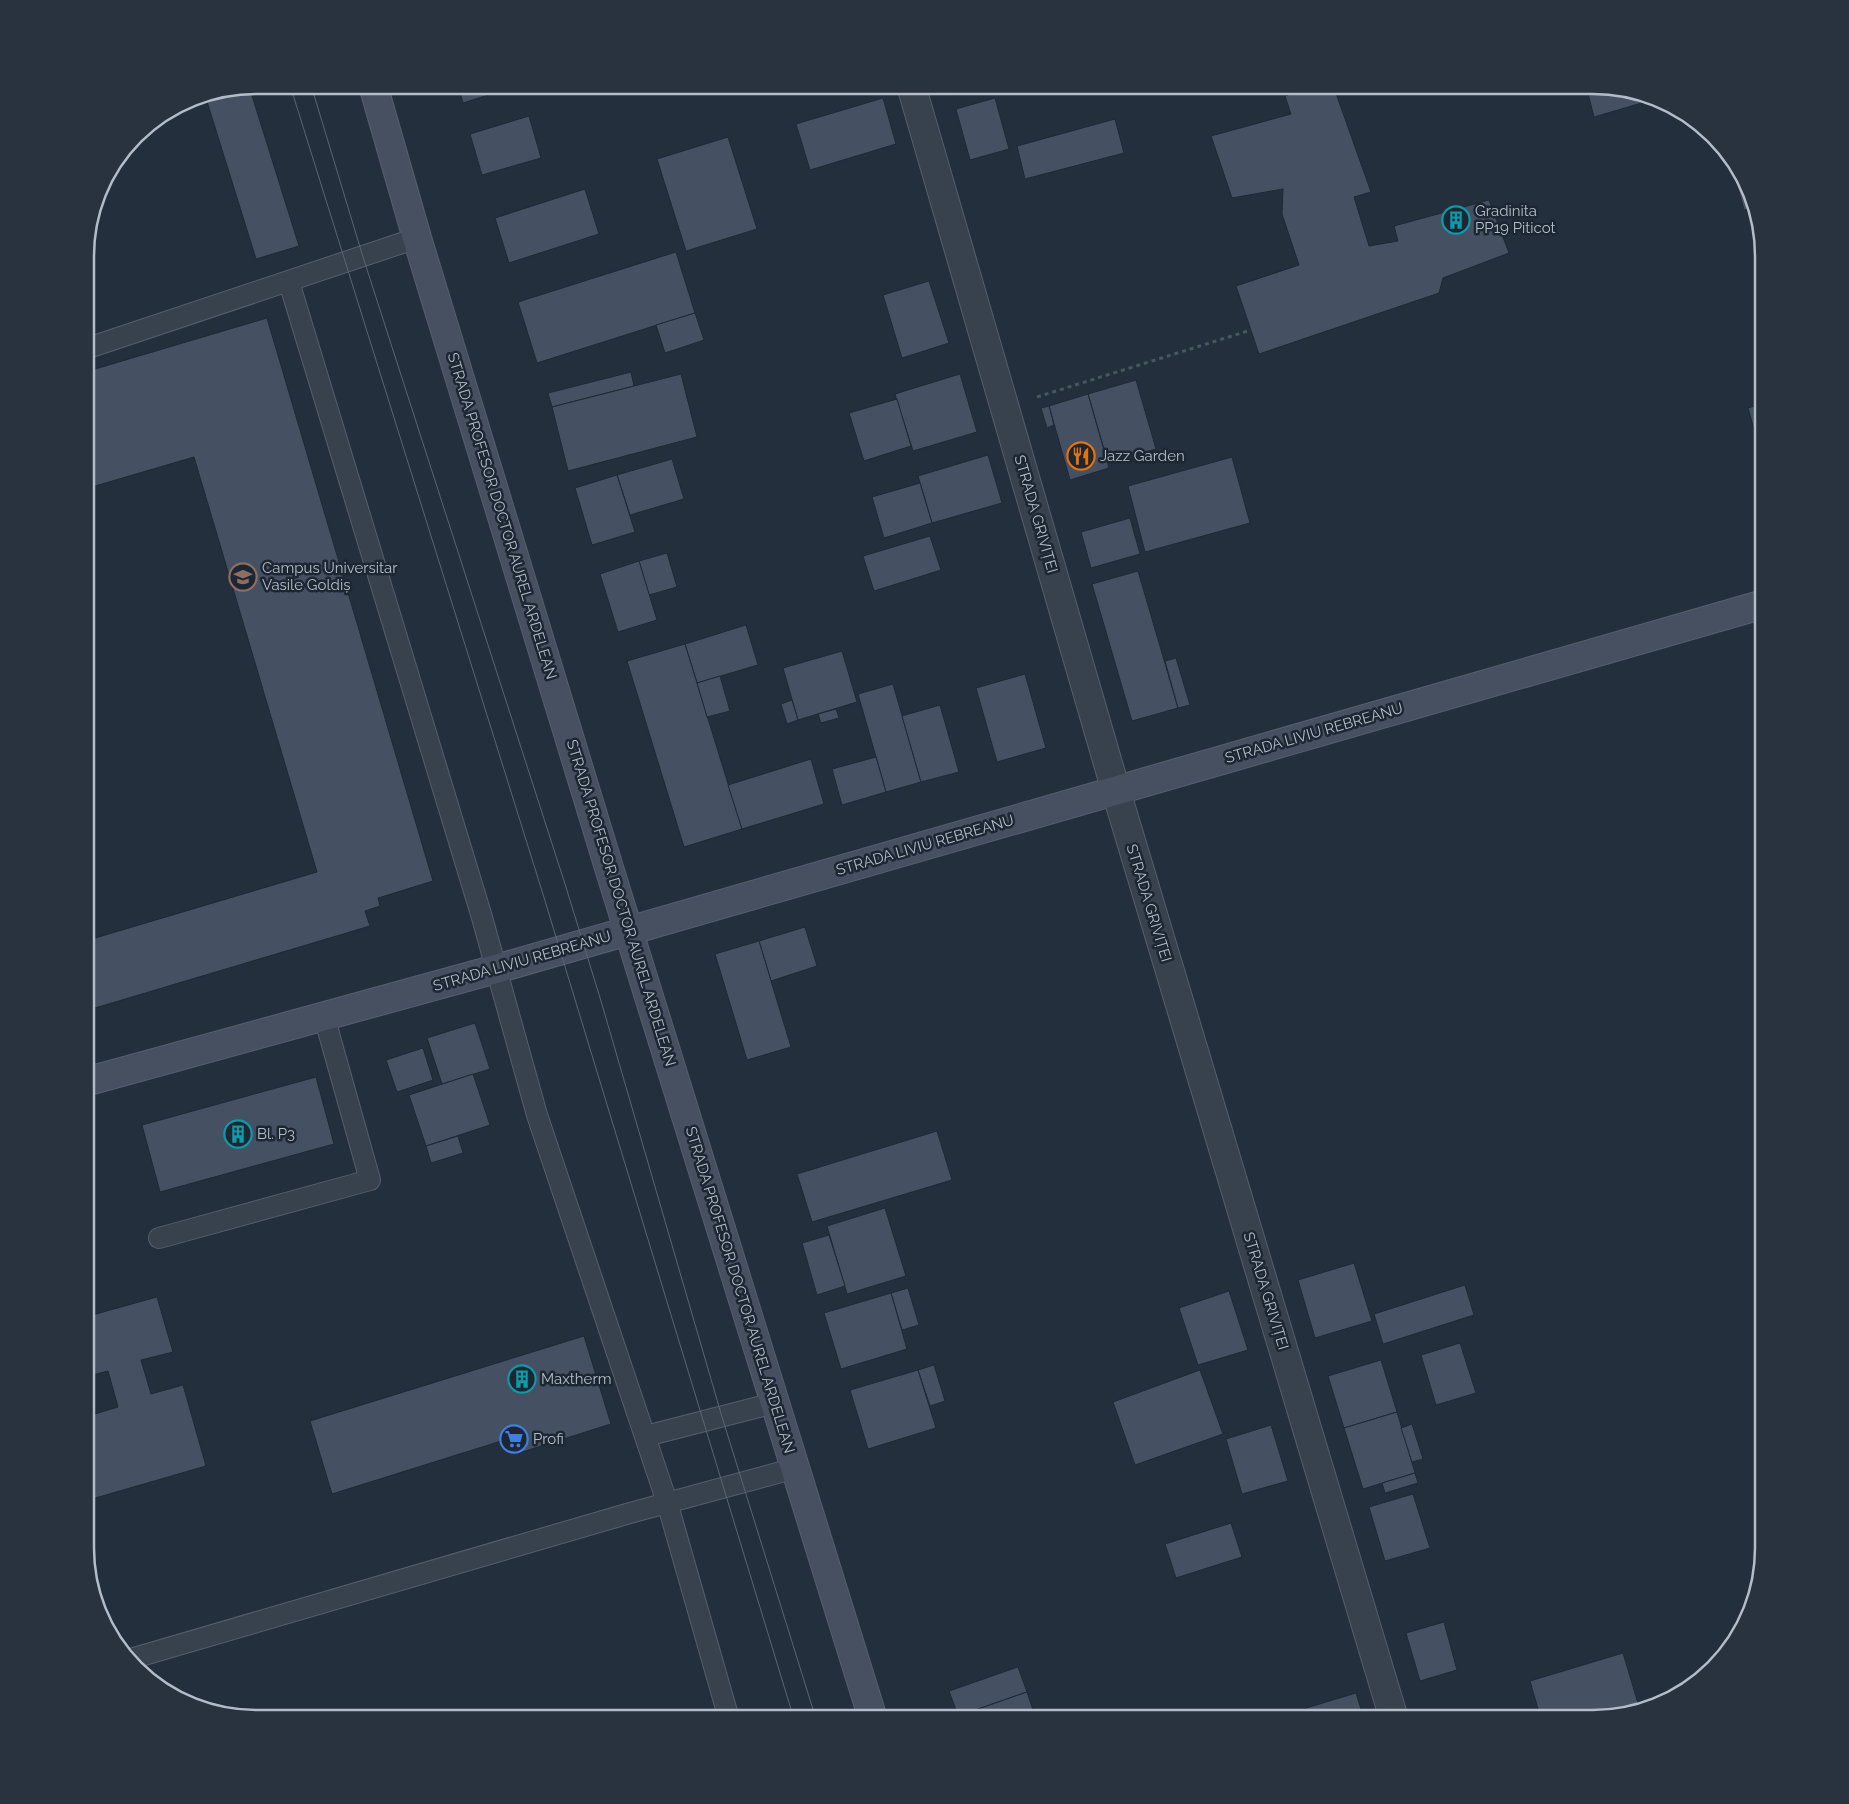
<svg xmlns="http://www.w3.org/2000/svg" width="1849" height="1804" viewBox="0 0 1849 1804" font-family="Raleway,sans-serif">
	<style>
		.building { fill: #455162; stroke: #1f2835 }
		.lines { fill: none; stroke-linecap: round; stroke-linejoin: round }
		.lane-casing { stroke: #565f6c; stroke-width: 22 }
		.street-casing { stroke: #565f6c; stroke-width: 30 }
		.secondary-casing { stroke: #565f6c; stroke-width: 30 }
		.path { stroke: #44595c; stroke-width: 3; stroke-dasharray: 4 4; stroke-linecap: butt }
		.lane { stroke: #38414e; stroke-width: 20 }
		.street { stroke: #38414e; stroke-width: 28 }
		.secondary { stroke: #465061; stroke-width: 28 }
		.tram { stroke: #5a6575; stroke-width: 1 }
		.labels { text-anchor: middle; stroke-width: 5; stroke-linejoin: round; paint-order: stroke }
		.poi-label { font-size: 15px; fill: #b4bcc9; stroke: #1d2633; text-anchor: start }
		.street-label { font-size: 15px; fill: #b4bcc9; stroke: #1d2633 }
		.rim { fill: none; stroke: #b4bcc9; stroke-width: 2.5 }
	</style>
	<rect width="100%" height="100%" fill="#242f3e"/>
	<g class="building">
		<polygon points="458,85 520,85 463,103"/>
		<polygon points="754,85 786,85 758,95"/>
		<polygon points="951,85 989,85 954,96"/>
		<polygon points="1316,85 1333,85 1371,192 1354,197 1369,246 1398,241 1394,226 1489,200 1509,253 1443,278 1439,293 1259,354 1236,286 1299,265 1282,214 1283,189 1232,198 1211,136 1291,114 1285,96"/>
		<polygon points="1586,85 1604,85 1671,104 1654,109 1652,100 1594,117"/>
		<polygon points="249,86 299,246 256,259 205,95"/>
		<polygon points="883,98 896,144 810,170 796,124"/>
		<polygon points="995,98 1009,149 970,160 956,109"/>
		<polygon points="529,116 541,158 482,175 470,134"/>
		<polygon points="1115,119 1124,153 1025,179 1017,146"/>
		<polygon points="1692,120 1703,129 1695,131"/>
		<polygon points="728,137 757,229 686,251 657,159"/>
		<polygon points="1729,155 1751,190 1754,207 1744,210"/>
		<polygon points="585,189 599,234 509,263 495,218"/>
		<polygon points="676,252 695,313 537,363 518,302"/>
		<polygon points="929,281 949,343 902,358 883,295"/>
		<polygon points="695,313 704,340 665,353 656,325"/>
		<polygon points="267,318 433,881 378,898 380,906 365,911 370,926 85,1011 85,941 317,872 194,457 85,489 85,372"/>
		<polygon points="631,372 634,386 552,407 548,393"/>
		<polygon points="681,374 697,437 568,471 552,407"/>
		<polygon points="960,374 977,432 913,451 895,394"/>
		<polygon points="1136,380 1156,449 1108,463 1088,394"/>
		<polygon points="1088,394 1109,468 1070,480 1049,406"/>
		<polygon points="897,399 911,446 864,461 849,413"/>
		<polygon points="1764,403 1764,465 1748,408"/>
		<polygon points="1049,406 1054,425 1047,428 1041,408"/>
		<polygon points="988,455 1002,503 932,523 918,476"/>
		<polygon points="1232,457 1250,523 1145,552 1128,486"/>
		<polygon points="672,459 684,499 630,515 617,475"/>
		<polygon points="617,475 635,532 592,545 575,488"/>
		<polygon points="920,483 932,523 884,538 872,497"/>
		<polygon points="1130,518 1140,554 1091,568 1081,532"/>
		<polygon points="930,536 941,570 874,591 863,556"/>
		<polygon points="667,553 677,587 649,595 639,561"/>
		<polygon points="639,561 657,620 618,632 600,574"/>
		<polygon points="1138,571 1178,708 1132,721 1092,584"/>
		<polygon points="746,625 758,665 697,683 685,644"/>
		<polygon points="685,644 742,829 684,847 627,661"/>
		<polygon points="842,651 857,702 798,720 783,668"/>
		<polygon points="1176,658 1190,705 1178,708 1165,661"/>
		<polygon points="1025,674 1046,748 997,762 976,688"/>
		<polygon points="720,676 730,711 707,717 697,683"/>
		<polygon points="893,684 921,782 886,792 858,694"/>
		<polygon points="792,700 798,720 787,724 781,704"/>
		<polygon points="940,705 959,772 921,782 902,716"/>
		<polygon points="836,709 839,718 821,723 818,714"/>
		<polygon points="876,757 886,792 842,805 832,769"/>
		<polygon points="811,759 824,804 742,829 728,785"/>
		<polygon points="805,927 817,966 771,981 759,941"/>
		<polygon points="759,941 791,1047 747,1060 715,954"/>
		<polygon points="475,1023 490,1069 442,1084 427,1038"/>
		<polygon points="423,1048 433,1080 397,1092 386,1060"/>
		<polygon points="473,1074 490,1125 426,1146 409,1095"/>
		<polygon points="316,1077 334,1144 160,1192 142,1125"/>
		<polygon points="937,1131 952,1180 812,1222 797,1174"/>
		<polygon points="458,1136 463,1153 431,1163 426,1146"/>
		<polygon points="885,1208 906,1276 847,1294 827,1226"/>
		<polygon points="829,1235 845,1286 817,1295 802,1243"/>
		<polygon points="1354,1263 1372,1321 1315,1338 1298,1280"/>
		<polygon points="1465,1285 1474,1315 1383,1344 1374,1314"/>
		<polygon points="908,1288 919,1325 902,1330 891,1293"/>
		<polygon points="1229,1291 1248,1350 1198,1365 1179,1308"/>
		<polygon points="891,1293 907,1349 841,1369 824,1313"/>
		<polygon points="157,1297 173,1352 141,1360 151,1394 183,1385 206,1466 85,1501 85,1417 118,1407 108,1371 85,1377 85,1317"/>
		<polygon points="584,1336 611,1424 519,1453 514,1437 332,1494 310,1421"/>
		<polygon points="1460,1343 1476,1393 1436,1405 1421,1355"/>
		<polygon points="1381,1360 1397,1412 1344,1428 1328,1376"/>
		<polygon points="934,1365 945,1401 930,1406 918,1370"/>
		<polygon points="918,1370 936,1428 868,1449 850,1390"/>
		<polygon points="1200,1370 1223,1434 1135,1465 1113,1402"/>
		<polygon points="1397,1412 1415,1473 1363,1489 1344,1428"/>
		<polygon points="1412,1424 1423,1459 1412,1462 1401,1428"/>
		<polygon points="1271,1425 1288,1481 1242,1494 1226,1439"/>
		<polygon points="1415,1473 1418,1483 1385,1493 1382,1483"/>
		<polygon points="1413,1494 1430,1548 1385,1561 1369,1507"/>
		<polygon points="1231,1523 1242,1557 1176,1578 1165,1544"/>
		<polygon points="1444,1622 1457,1670 1420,1681 1406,1633"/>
		<polygon points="1623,1653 1640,1710 1594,1719 1541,1719 1530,1681"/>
		<polygon points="1018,1667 1027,1692 958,1716 949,1691"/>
		<polygon points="1027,1692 1036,1719 959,1719 958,1716"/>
		<polygon points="1356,1693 1364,1719 1270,1719"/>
	</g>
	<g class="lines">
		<g class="lane-casing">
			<g id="lane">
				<polyline points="289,282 481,914 537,1115 667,1502 729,1719"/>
				<polyline points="85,349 417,238"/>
				<polyline points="159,1238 370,1180 324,1016"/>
				<polyline points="646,1436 774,1403"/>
				<polyline points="127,1660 630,1513 796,1468"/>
			</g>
		</g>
		<g class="street-casing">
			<polyline id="street" points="911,85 1116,791 1394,1719"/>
		</g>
		<g class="secondary-casing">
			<g id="secondary">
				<polyline points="373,85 417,238 610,871 873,1719"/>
				<polyline points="85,1082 496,969 1764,604"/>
			</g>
		</g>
		<polyline class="path" points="1037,397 1251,330"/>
		<use href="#lane" class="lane"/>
		<use href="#street" class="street"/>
		<use href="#secondary" class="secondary"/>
		<g class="tram">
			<polyline points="290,85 542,891 794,1719"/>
			<polyline points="311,85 363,257 565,884 601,1001 722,1417 816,1719"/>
		</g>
	</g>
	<defs>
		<g id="building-ring" transform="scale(1.4375)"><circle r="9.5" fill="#1d2633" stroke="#0f9aa8" stroke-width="1.5"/><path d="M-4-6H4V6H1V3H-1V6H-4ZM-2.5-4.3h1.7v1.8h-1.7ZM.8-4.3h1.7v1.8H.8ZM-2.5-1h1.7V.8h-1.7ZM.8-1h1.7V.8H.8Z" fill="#0f9aa8"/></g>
		<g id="restaurant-ring" transform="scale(1.4375)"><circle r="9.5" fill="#1d2633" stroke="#e8710a" stroke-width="1.5"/><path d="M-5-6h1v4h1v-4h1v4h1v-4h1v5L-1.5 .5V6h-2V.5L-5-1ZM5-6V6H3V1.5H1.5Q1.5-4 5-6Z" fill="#e8710a"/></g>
		<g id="university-ring" transform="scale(1.4375)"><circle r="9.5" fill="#1d2633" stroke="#8d6e63" stroke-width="1.5"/><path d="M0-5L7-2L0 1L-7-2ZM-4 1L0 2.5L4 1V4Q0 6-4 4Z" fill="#8d6e63"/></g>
		<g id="supermarket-ring" transform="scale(1.4375)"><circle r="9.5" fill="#1d2633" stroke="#3f7fe0" stroke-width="1.5"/><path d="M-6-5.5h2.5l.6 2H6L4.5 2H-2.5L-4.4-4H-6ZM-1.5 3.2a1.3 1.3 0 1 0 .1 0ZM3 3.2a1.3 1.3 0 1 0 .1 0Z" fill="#3f7fe0"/></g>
	</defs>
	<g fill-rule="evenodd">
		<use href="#building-ring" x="1456" y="220"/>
		<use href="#restaurant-ring" x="1081" y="456"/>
		<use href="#university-ring" x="243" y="577"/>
		<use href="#building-ring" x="238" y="1134"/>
		<use href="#building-ring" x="522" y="1379"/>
		<use href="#supermarket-ring" x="514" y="1439"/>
	</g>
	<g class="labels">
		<g class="poi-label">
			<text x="1475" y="216">Gradinita<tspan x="1475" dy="17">PP19 Piticot</tspan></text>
			<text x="1100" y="461">Jazz Garden</text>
			<text x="262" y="573">Campus Universitar<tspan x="262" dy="17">Vasile Goldiș</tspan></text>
			<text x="257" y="1139">Bl. P3</text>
			<text x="541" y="1384">Maxtherm</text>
			<text x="533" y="1444">Profi</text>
		</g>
		<g class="street-label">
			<text transform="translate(1036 514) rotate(74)" y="5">STRADA GRIVIȚEI</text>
			<text transform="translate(502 516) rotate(73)" y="5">STRADA PROFESOR DOCTOR AUREL ARDELEAN</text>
			<text transform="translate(1314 733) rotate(-16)" y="5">STRADA LIVIU REBREANU</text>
			<text transform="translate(925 845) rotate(-16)" y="5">STRADA LIVIU REBREANU</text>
			<text transform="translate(621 903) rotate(73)" y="5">STRADA PROFESOR DOCTOR AUREL ARDELEAN</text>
			<text transform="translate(1149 903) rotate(73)" y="5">STRADA GRIVIȚEI</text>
			<text transform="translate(522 961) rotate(-16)" y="5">STRADA LIVIU REBREANU</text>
			<text transform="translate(740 1290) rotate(73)" y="5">STRADA PROFESOR DOCTOR AUREL ARDELEAN</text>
			<text transform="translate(1266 1291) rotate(73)" y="5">STRADA GRIVIȚEI</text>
		</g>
	</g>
	<path d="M0 0H1849V1804H0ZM256 94H1593A162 162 0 0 1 1755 256V1548A162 162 0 0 1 1593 1710H256A162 162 0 0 1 94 1548V256A162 162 0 0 1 256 94Z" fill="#29323f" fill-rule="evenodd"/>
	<path class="rim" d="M256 94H1593A162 162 0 0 1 1755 256V1548A162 162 0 0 1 1593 1710H256A162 162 0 0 1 94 1548V256A162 162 0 0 1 256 94Z"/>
</svg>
